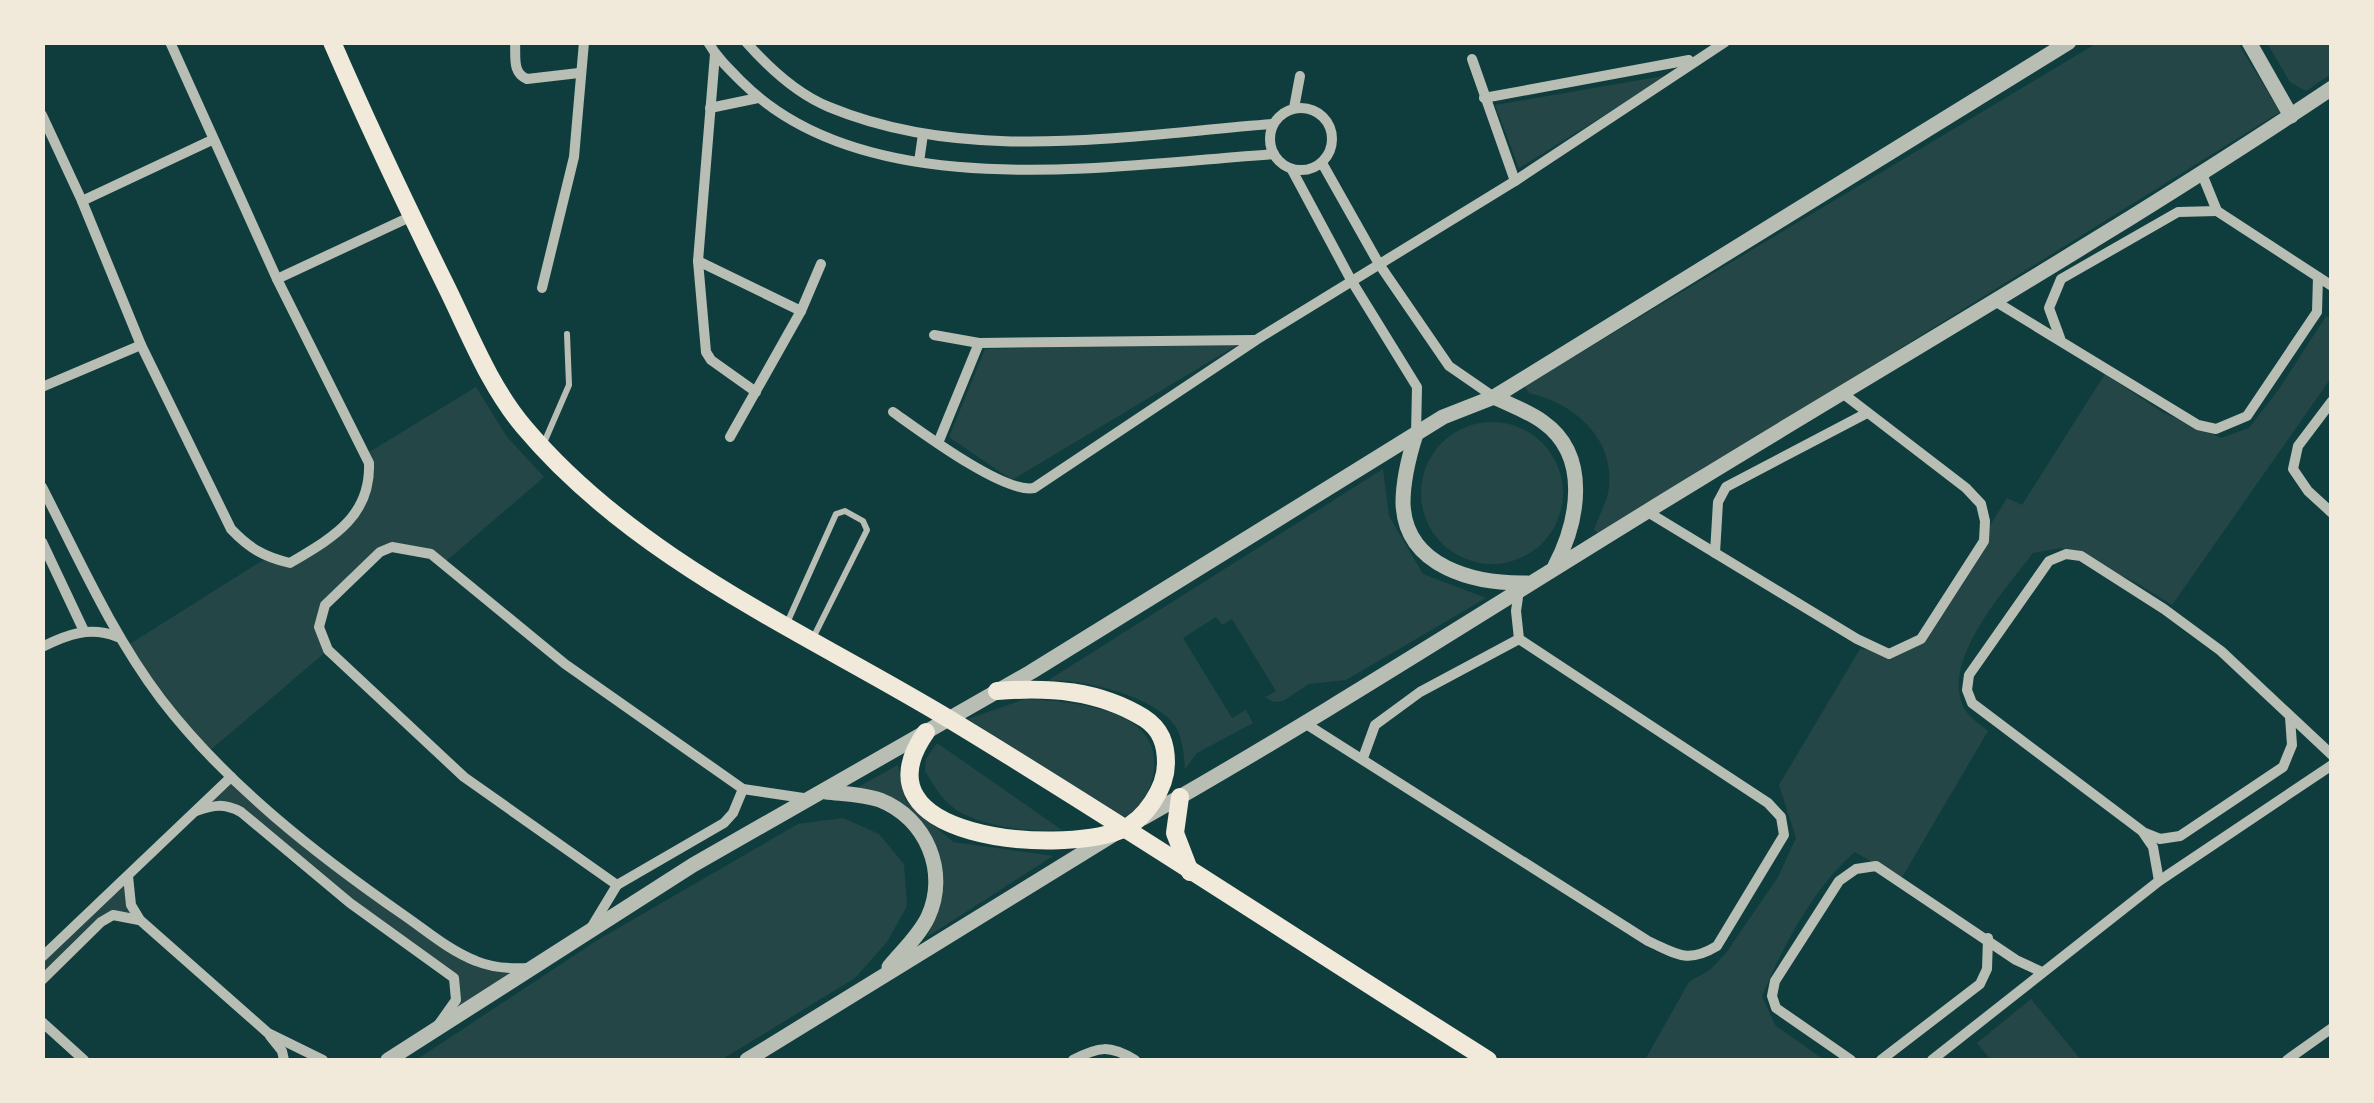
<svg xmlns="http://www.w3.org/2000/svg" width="2374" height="1103" viewBox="0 0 2374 1103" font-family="Roboto,sans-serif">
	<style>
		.green { fill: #244646 }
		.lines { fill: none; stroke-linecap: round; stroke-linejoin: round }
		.service { stroke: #b8beb3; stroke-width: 6 }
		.minor { stroke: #b8beb3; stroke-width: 10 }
		.tertiary { stroke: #b8beb3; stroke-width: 15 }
		.secondary { stroke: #f1e9da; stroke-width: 18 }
	</style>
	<rect width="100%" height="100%" fill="#0f3d3e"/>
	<g class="green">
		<path d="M2097,43H2238L2280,112L1600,535L1594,530C1598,518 1605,505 1608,493C1618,441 1575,403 1529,393L1525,386Z"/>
		<polygon points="2267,43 2331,43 2331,74 2306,91 2290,82"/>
		<polygon points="1669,75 1519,168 1495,105"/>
		<path d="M2326,316L2331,319V378L2172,605L2135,582L2061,548L2033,553C2006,589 1938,663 1965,710C1970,718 1981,725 1988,731L1901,879L1855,852C1813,888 1784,945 1762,996L1775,1025L1824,1060H1645L1689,982L1711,969L1726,953L1778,877L1796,838L1779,785L1860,649L1882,651L1917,642L2007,498L2022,505L2105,374L2162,412L2221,438L2249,428L2279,389Z"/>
		<polygon points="1242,342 1012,480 949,437 985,349"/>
		<polygon points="476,387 507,437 544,477 445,562 433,552 380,552 320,616 328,650 207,753 125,647 260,562 269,558 290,563 360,510 366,454"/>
		<circle cx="1492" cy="493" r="71"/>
		<path d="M1383,469L1389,516L1423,574L1486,598L1346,680L1309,684L1283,701L1273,702L1265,697L1276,691L1232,619L1222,625L1216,617L1183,638L1232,718L1246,710L1253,723L1197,753L1185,769C1184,755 1183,742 1177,729C1162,698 1079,677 1047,681Z"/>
		<path d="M1025,699C1072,702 1167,707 1153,776C1148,796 1141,808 1123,818L968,719Z"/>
		<path d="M937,743L1062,830C1030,832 972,827 948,803C939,795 932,782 925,771L926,759Z"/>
		<polygon points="898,765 906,801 953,842 1053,856 927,937 942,897 936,847 896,801 858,787"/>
		<polygon points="231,777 362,886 478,962 535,967 433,1033 456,1000 454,978 350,903 241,812 217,804 196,811"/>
		<polygon points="843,818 879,834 904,864 907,906 887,942 855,978 721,1060 416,1060 596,941 798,824"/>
		<polygon points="128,876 140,920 114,915 43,980 43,957"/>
		<polygon points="2031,999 2081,1060 1991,1060 1977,1043"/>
	</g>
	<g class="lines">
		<g class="service">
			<polyline points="543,445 569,385 567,334"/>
			<polyline points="787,623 836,514 845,511 863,521 867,530 812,640"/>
		</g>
		<g class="minor">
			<path d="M515,42C516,57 512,73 527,79L579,73"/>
			<path d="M708,42C717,58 730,70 743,83C868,207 1113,165 1274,154"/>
			<path d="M746,42C769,68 797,94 829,107C969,165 1128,135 1273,124"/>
			<polyline points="715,54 698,261 706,352 711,360 756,392"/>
			<polyline points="1472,59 1515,181"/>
			<polyline points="1484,98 1689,60"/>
			<circle cx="1301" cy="139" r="31"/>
			<polyline points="710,108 758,98"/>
			<polyline points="1294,108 1300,76"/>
			<path d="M42,115L82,201L141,345L231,529C249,548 264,557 290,563C332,538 371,517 369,463L277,279L170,42"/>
			<polyline points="919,162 923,134"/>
			<polyline points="1322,163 1379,264 1449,366 1494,397"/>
			<polyline points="1292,170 1351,280 1417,387 1416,434"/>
			<polyline points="2202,174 2217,211 2332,286"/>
			<polyline points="82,201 212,140"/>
			<polyline points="698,261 801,311"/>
			<polyline points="277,279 412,216"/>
			<polyline points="542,288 574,157 584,42"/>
			<polyline points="1993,300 2198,425 2216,429 2247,416 2317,312 2318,277"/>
			<polyline points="934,335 979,343"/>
			<polyline points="2060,338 2049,308 2061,279 2178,212 2217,211"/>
			<polyline points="42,387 141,345"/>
			<polyline points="2332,401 2298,446 2293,469 2308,491 2332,513"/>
			<path d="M893,412C920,431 1004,494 1034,488L1256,340L1515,181L1725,42"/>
			<polyline points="730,437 801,311 821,264"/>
			<polyline points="938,443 979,343 1254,340"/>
			<path d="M42,487C79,559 112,634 161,699C227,785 317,855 405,916C428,932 450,951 476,961C493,968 510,969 528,968"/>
			<polyline points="1646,511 1857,639 1889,654 1921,639 1984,541 1985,521 1981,504 1966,488 1841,392"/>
			<polyline points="42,542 84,631"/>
			<polyline points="1715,553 1718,502 1726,487 1867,413"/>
			<polyline points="1519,639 1516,611 1519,590"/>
			<path d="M42,647C68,634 90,626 118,637"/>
			<path d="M1303,722L1648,941C1677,954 1687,964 1717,946L1784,835L1781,817L1768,803L1519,639L1420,692L1375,725L1363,758"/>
			<path d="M196,811C214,805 224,803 241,812L350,903L454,978L456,1000L439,1024"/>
			<polyline points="2145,833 2160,839 2180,836 2283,767 2292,745 2290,717"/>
			<polyline points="128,876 131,905 140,920 268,1033 323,1060"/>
			<polyline points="2159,881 2153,847 2142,831 1972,703 1967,690 1969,675 2049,561 2066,554 2081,556 2164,609 2221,651 2332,755"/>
			<polyline points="617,885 464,777 328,650 319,627 325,605 380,552 392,547 431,554 565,664 743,789 810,799"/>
			<polyline points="591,928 617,885 724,823 733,813 743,789"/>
			<polyline points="42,957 231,777"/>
			<polyline points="42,980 101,922 113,915 139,920"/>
			<polyline points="42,1022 84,1060"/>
			<polyline points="270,1036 282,1051 284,1060"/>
			<path d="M1073,1060C1099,1046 1110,1045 1135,1060"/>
			<polyline points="1851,1060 1776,1008 1772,996 1775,981 1839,881 1856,869 1876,866 2016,960 2042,972"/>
			<polyline points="1881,1060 1980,984 1987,969 1988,938"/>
			<polyline points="1932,1060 2159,881 2332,765"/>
			<polyline points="2287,1060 2332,1028"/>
		</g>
		<g class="tertiary">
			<polyline points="2249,42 2291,116"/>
			<path d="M1494,397C1510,405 1528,411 1543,422C1591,456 1578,522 1555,566"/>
			<path d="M1416,434C1409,456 1403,480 1403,503C1405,568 1476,584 1527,583"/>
			<path d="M826,792C844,794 863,794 880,800C926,818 949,872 928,917C919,936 902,951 889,967"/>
			<path d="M1143,818C1332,711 1514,592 1700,479C1911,350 2126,226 2332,88"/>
			<polyline points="388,1060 693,865 1031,672 1443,417 1494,397 2069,42"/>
			<polyline points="747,1060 1114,834"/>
		</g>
		<g class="secondary">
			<path d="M332,42C368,125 407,207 447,288C470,335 490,387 524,427C636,560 803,631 949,719C1131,829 1308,947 1488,1060"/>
			<path d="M926,732C850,840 1058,855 1121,830C1145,820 1166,788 1166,763C1166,744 1161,729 1144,718C1098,690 1050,687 997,691"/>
			<polyline points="1180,797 1175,833 1190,872"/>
		</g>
	</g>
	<rect width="2374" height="1103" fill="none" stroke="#f1e9da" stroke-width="90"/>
</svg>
